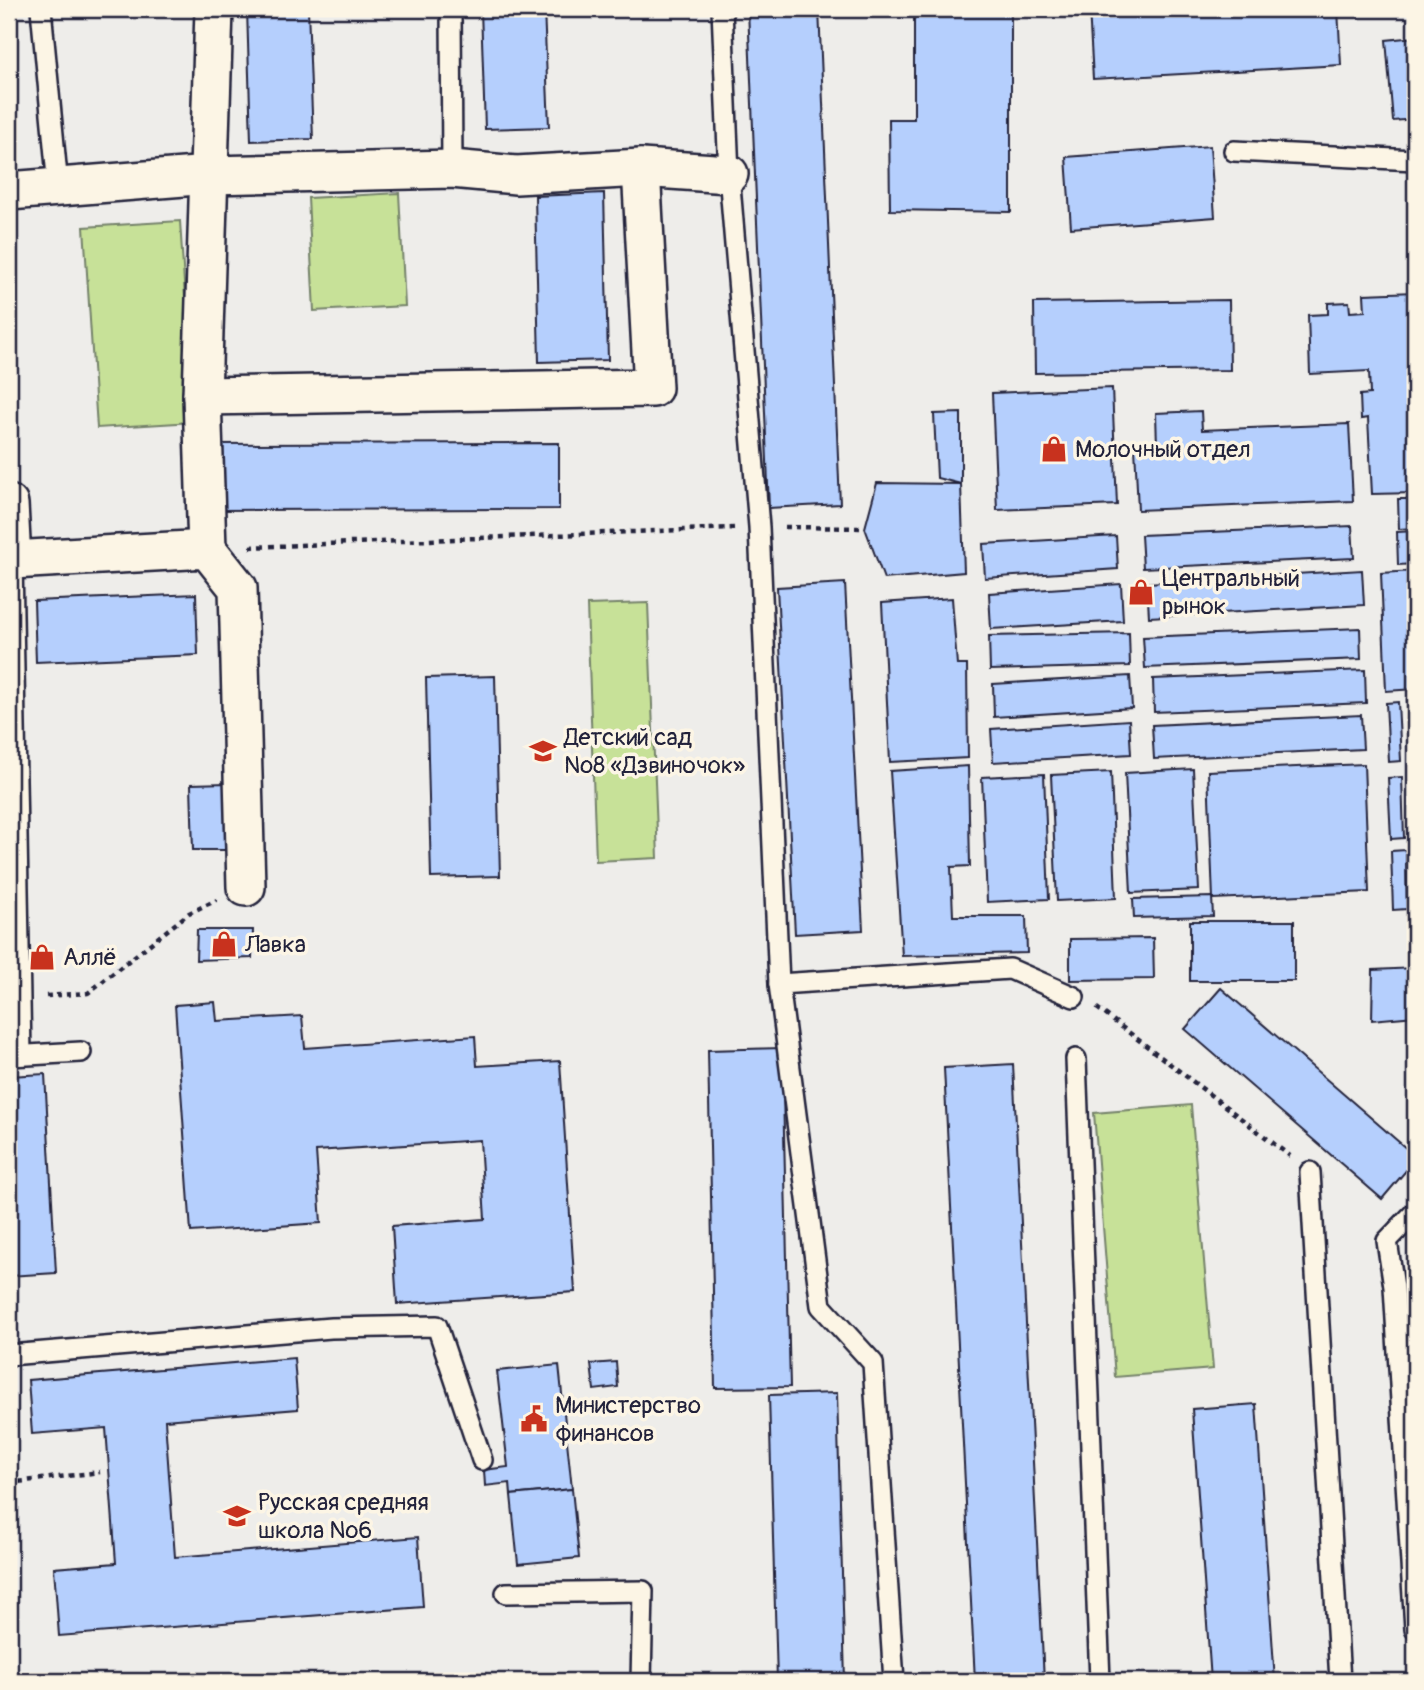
<svg xmlns="http://www.w3.org/2000/svg" width="1424" height="1690" viewBox="0 0 1424 1690" font-family="Pangolin,sans-serif">
	<style>
		.green { fill: #c7e198; stroke: #74826a; stroke-width: 2 }
		.building { fill: #b5cffd; stroke: #22223b; stroke-width: 2 }
		.lines { fill: none; stroke-linecap: round; stroke-linejoin: round }
		.lane-casing { stroke: #22223b; stroke-width: 24 }
		.street-casing { stroke: #22223b; stroke-width: 42 }
		.path { stroke: #22223b; stroke-width: 4.5; stroke-dasharray: 5 5; stroke-linecap: butt }
		.lane { stroke: #fcf5e5; stroke-width: 19 }
		.street { stroke: #fcf5e5; stroke-width: 37 }
		.labels { text-anchor: middle; stroke-width: 7; stroke-linejoin: round; paint-order: stroke }
		.poi-label { font-size: 24px; fill: #22223b; stroke: #fcf5e5; text-anchor: start }
	</style>
	<rect width="100%" height="100%" fill="#eeedea"/>
	<filter id="ink" filterUnits="userSpaceOnUse"><feTurbulence type="fractalNoise" baseFrequency=".0143" numOctaves="2"/><feDisplacementMap in="SourceGraphic" scale="14" xChannelSelector="R" yChannelSelector="G"/><feConvolveMatrix kernelMatrix="1 2 1 2 8 2 1 2 1" color-interpolation-filters="sRGB"/></filter>
	<g filter="url(#ink)">
		<g class="green">
			<polygon points="399,193 405,306 314,311 308,198"/>
			<polygon points="180,221 193,422 97,428 84,227"/>
			<polygon points="648,603 658,858 596,861 587,605"/>
			<polygon points="1191,1105 1213,1369 1115,1377 1094,1113"/>
		</g>
		<g class="building">
			<polygon points="247,9 308,9 313,139 251,141"/>
			<polygon points="481,9 544,9 549,127 485,129"/>
			<polygon points="748,9 819,9 840,504 769,508"/>
			<polygon points="914,9 1011,11 1011,212 890,210 889,119 914,119"/>
			<polygon points="1089,9 1338,9 1341,65 1093,79"/>
			<polygon points="1415,37 1415,119 1393,121 1386,40"/>
			<polygon points="1210,146 1215,217 1071,228 1066,157"/>
			<polygon points="604,193 608,360 539,362 535,196"/>
			<polygon points="1415,292 1415,493 1372,494 1368,418 1361,419 1360,395 1370,394 1369,371 1310,374 1308,315 1328,314 1328,303 1349,302 1350,312 1365,311 1364,294"/>
			<polygon points="1229,300 1230,370 1035,373 1034,303"/>
			<polygon points="1112,388 1117,505 997,510 992,393"/>
			<polygon points="1201,411 1202,430 1349,424 1353,501 1138,510 1135,447 1157,446 1156,413"/>
			<polygon points="961,413 961,484 937,478 934,414"/>
			<polygon points="559,443 559,509 217,510 217,444"/>
			<polygon points="877,483 961,484 964,572 884,579 865,528"/>
			<polygon points="1398,499 1415,499 1415,528 1399,529"/>
			<polygon points="1352,526 1354,558 1143,568 1141,535"/>
			<polygon points="1415,531 1415,564 1398,565 1397,532"/>
			<polygon points="1116,536 1118,569 985,578 983,544"/>
			<polygon points="1362,570 1364,605 1149,617 1147,583"/>
			<polygon points="1415,571 1415,689 1386,691 1381,573"/>
			<polygon points="845,583 863,930 795,934 777,587"/>
			<polygon points="1121,584 1123,621 991,629 989,593"/>
			<polygon points="196,594 198,655 36,662 34,601"/>
			<polygon points="952,598 957,665 967,665 968,758 890,762 882,603"/>
			<polygon points="1360,628 1361,659 1145,668 1143,637"/>
			<polygon points="1129,633 1130,666 990,670 989,636"/>
			<polygon points="1365,670 1366,703 1154,712 1153,679"/>
			<polygon points="495,676 500,876 431,878 426,678"/>
			<polygon points="1130,676 1132,708 994,717 993,684"/>
			<polygon points="1415,698 1415,757 1411,757 1407,699"/>
			<polygon points="1398,702 1401,761 1389,762 1386,703"/>
			<polygon points="1361,715 1363,749 1154,759 1152,725"/>
			<polygon points="1129,720 1131,754 993,762 991,729"/>
			<polygon points="1364,764 1369,892 1213,899 1208,771"/>
			<polygon points="968,766 970,866 951,867 953,916 1026,916 1027,953 902,956 890,771"/>
			<polygon points="1193,769 1199,890 1131,893 1125,773"/>
			<polygon points="1111,772 1116,898 1057,901 1051,775"/>
			<polygon points="1044,774 1049,899 987,902 982,777"/>
			<polygon points="1412,774 1415,774 1415,834"/>
			<polygon points="1402,777 1404,838 1391,839 1388,778"/>
			<polygon points="227,783 228,850 193,850 191,784"/>
			<polygon points="1406,850 1407,909 1393,910 1391,851"/>
			<polygon points="1212,897 1213,916 1134,918 1133,899"/>
			<rect x="1190" y="921" width="104" height="60"/>
			<polygon points="197,930 253,930 252,958 196,960"/>
			<polygon points="1153,938 1154,979 1070,980 1070,939"/>
			<polygon points="1415,968 1415,1016 1372,1020 1373,970"/>
			<polygon points="1221,988 1415,1156 1415,1160 1382,1199 1185,1029"/>
			<polygon points="215,1002 217,1021 302,1016 305,1048 475,1036 477,1066 560,1061 575,1292 397,1304 392,1226 485,1219 480,1140 316,1151 321,1223 191,1232 175,1005"/>
			<polygon points="782,1048 790,1387 715,1388 708,1050"/>
			<polygon points="1013,1064 1044,1681 975,1681 944,1068"/>
			<polygon points="45,1074 56,1273 9,1276 9,1076"/>
			<polygon points="1412,1222 1415,1222 1415,1297"/>
			<polygon points="294,1358 298,1409 165,1420 175,1557 418,1537 423,1607 59,1636 54,1568 116,1563 106,1428 32,1434 28,1380"/>
			<polygon points="616,1362 618,1387 594,1390 591,1364"/>
			<polygon points="559,1365 572,1489 511,1495 510,1483 485,1486 484,1470 508,1467 497,1371"/>
			<polygon points="837,1393 845,1681 777,1681 769,1395"/>
			<polygon points="1256,1404 1275,1681 1211,1681 1192,1409"/>
			<polygon points="572,1489 579,1558 518,1564 511,1495"/>
		</g>
		<g class="lines">
			<g class="lane-casing">
				<g id="lane">
					<polyline points="41,9 58,187"/>
					<polyline points="451,9 452,169"/>
					<polyline points="722,9 729,174 759,527 779,984"/>
					<polyline points="1234,151 1415,160"/>
					<polyline points="12,560 21,1055"/>
					<polyline points="10,1056 81,1052"/>
					<polyline points="1076,1059 1100,1681"/>
					<polyline points="1310,1172 1340,1681"/>
					<polyline points="1415,1212 1387,1241 1394,1287 1415,1629"/>
					<polyline points="9,1355 331,1328 437,1326 482,1460"/>
					<polyline points="506,1593 643,1591 641,1681"/>
					<polyline points="894,1681 873,1363 821,1306 779,984 1010,969 1074,997"/>
				</g>
			</g>
			<g class="street-casing">
				<g id="street">
					<polyline points="9,191 209,175 452,169 516,175 641,168 729,174"/>
					<polyline points="202,396 653,388 641,168"/>
					<polyline points="9,504 12,560 207,549 238,588 246,887"/>
					<polyline points="207,549 202,396 214,9"/>
				</g>
			</g>
			<g class="path">
				<polyline points="785,527 865,528"/>
				<polyline points="250,547 734,528"/>
				<polyline points="46,996 88,993 189,913 217,900"/>
				<polyline points="1097,1008 1290,1156"/>
				<polyline points="9,1483 100,1472"/>
			</g>
			<use href="#lane" class="lane"/>
			<use href="#street" class="street"/>
		</g>
	</g>
	<defs>
		<g id="shop-bare" transform="scale(2.1)"><path d="M-5-2.5h2.3a2.7 3.5 0 0 1 5.4 0H5L5.5 6h-11ZM-1.5-2.5h3a1.5 2.3 0 0 0-3 0Z" fill="#c8321e" stroke="#fcf5e5" stroke-width="2.5" paint-order="stroke"/></g>
		<g id="school-bare" transform="scale(2.1)"><path d="M0-5L7-2L0 1L-7-2ZM-4 1L0 2.5L4 1V4Q0 6-4 4Z" fill="#c8321e" stroke="#fcf5e5" stroke-width="2.5" paint-order="stroke"/></g>
		<g id="civic-bare" transform="scale(2.1)"><path d="M-.6-6.5H3V-4.5H.6V-3L4-1V1h2V6H-6V1h2V-1L-.6-3ZM-1.2 2.5V6h2.4V2.5Z" fill="#c8321e" stroke="#fcf5e5" stroke-width="2.5" paint-order="stroke"/></g>
	</defs>
	<g fill-rule="evenodd">
		<use href="#shop-bare" x="1054" y="449"/>
		<use href="#shop-bare" x="1141" y="592"/>
		<use href="#school-bare" x="543" y="751"/>
		<use href="#shop-bare" x="224" y="944"/>
		<use href="#shop-bare" x="42" y="957"/>
		<use href="#civic-bare" x="534" y="1419"/>
		<use href="#school-bare" x="237" y="1516"/>
	</g>
	<g class="labels">
		<g class="poi-label">
			<text x="1075" y="457">Молочный отдел</text>
			<text x="1162" y="586">Центральный<tspan x="1162" dy="28">рынок</tspan></text>
			<text x="564" y="745">Детский сад<tspan x="564" dy="28">№8 «Дзвиночок»</tspan></text>
			<text x="245" y="952">Лавка</text>
			<text x="63" y="965">Аллё</text>
			<text x="555" y="1413">Министерство<tspan x="555" dy="28">финансов</tspan></text>
			<text x="258" y="1510">Русская средняя<tspan x="258" dy="28">школа №6</tspan></text>
		</g>
	</g>
	<rect width="1424" height="1690" fill="none" stroke="#fcf5e5" stroke-width="35"/>
	<rect x="18" y="18" width="1389" height="1655" fill="none" stroke="#22223b" stroke-width="2.5" filter="url(#ink)"/>
</svg>
